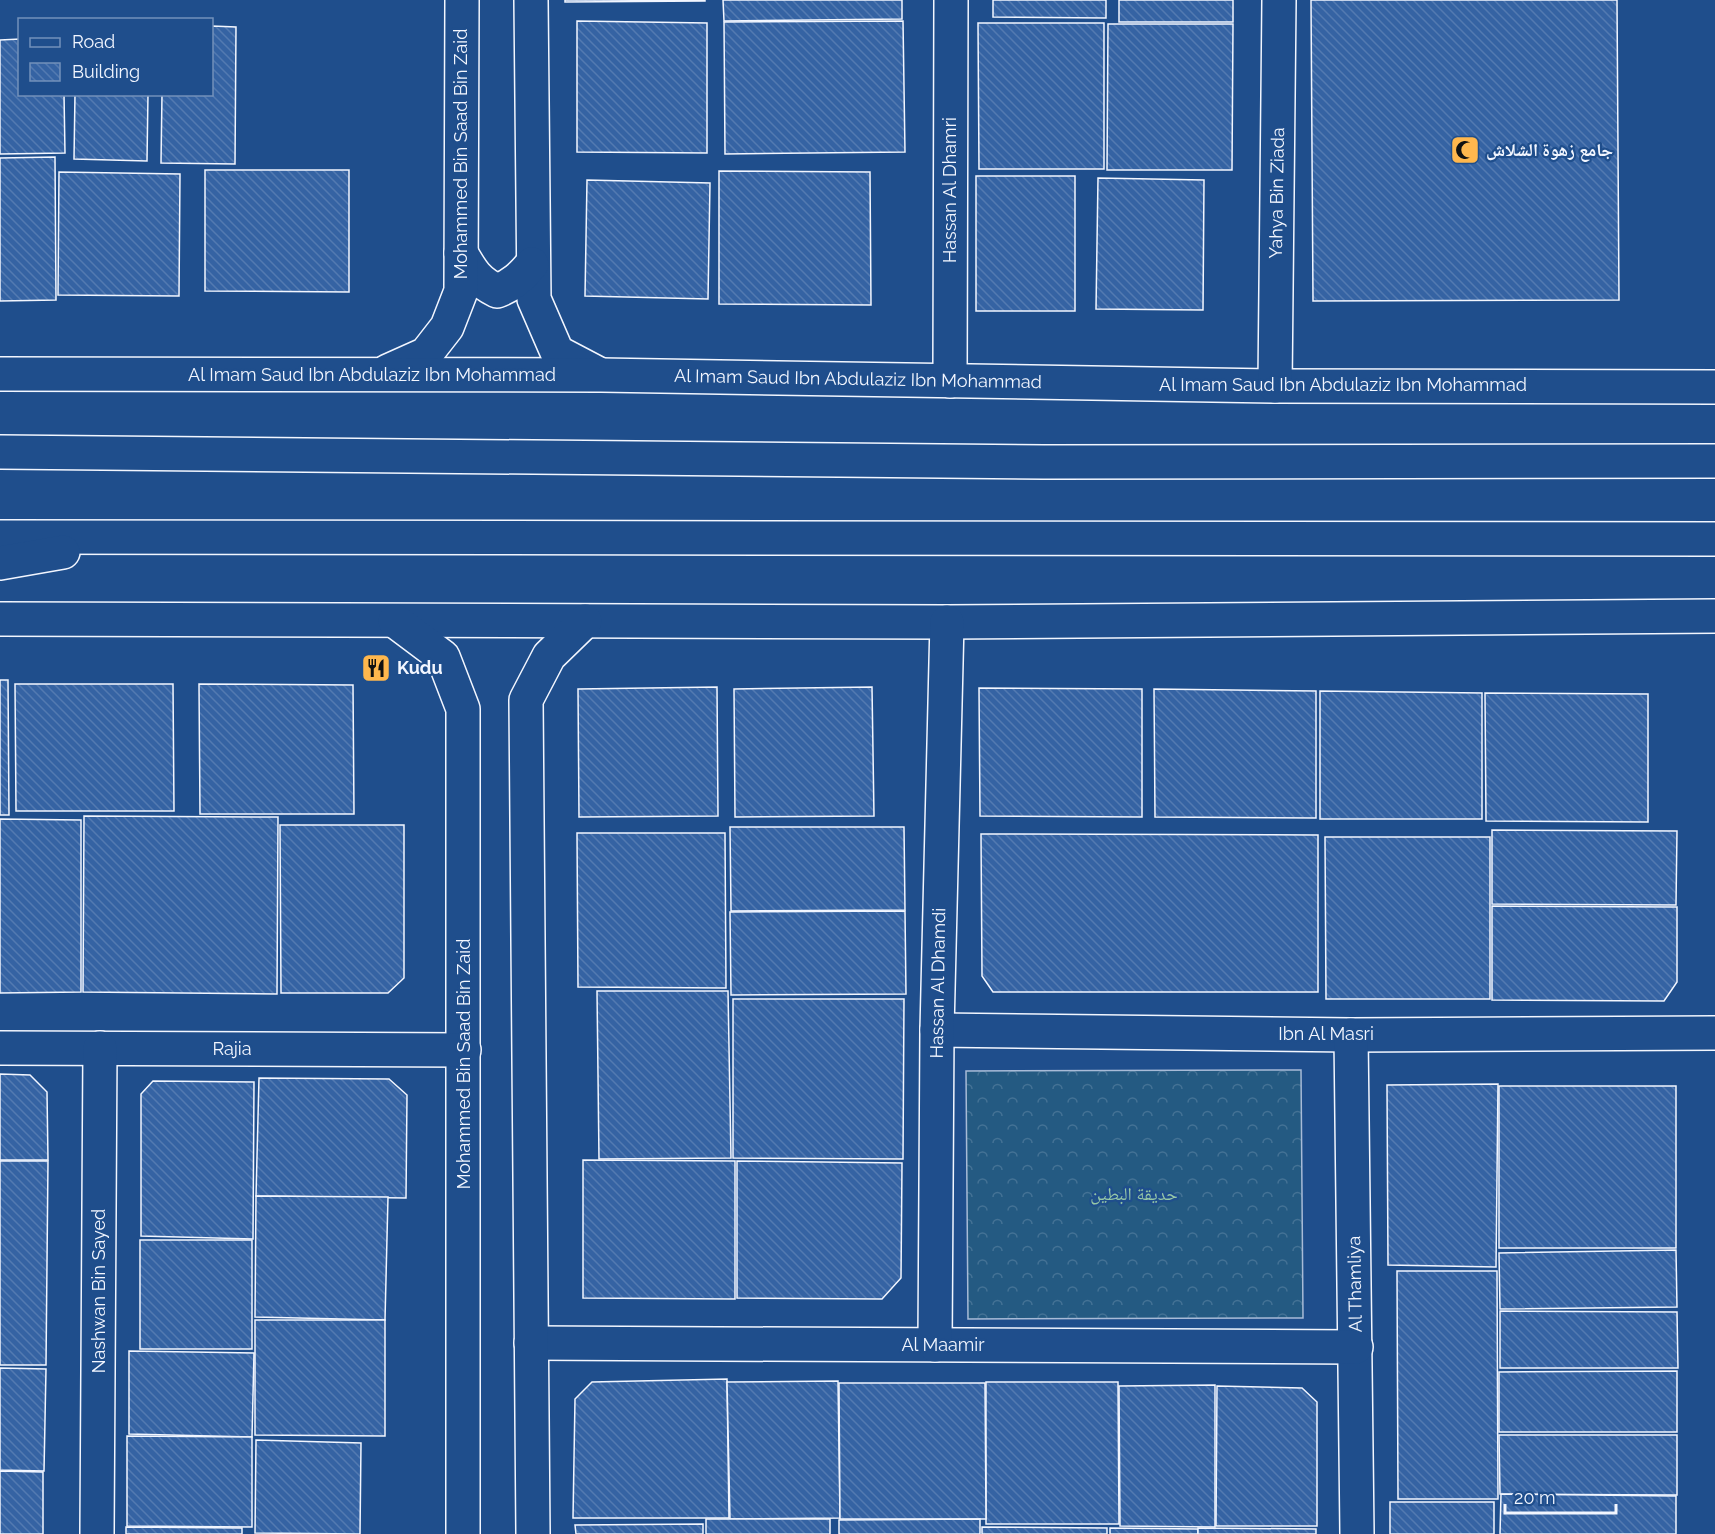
<svg xmlns="http://www.w3.org/2000/svg" width="1715" height="1534" viewBox="0 0 1715 1534" font-family="Raleway,'Noto Naskh Arabic',sans-serif">
	<style>
		.forest { fill: url(#forest-crowns); stroke: #a8bbd7; stroke-width: 1.5 }
		.building { fill: url(#building-back-hatch); stroke: #f2f6ff; stroke-width: 1.5 }
		.lines { fill: none; stroke-linecap: round; stroke-linejoin: round }
		.minor-casing { stroke: #f2f6ff; stroke-width: 36 }
		.major-casing { stroke: #f2f6ff; stroke-width: 36 }
		.minor { stroke: #1f4e8c; stroke-width: 33 }
		.major { stroke: #1f4e8c; stroke-width: 33 }
		.labels { text-anchor: middle; stroke-width: 4.5; stroke-linejoin: round; paint-order: stroke }
		.poi-label { font-size: 18px; font-weight: bold; fill: #f2f6ff; stroke: #1f4e8c; text-anchor: start }
		.street-label { font-size: 18px; fill: #f2f6ff; stroke: #1f4e8c }
		.park-label { font-size: 18px; fill: #97c8a6; stroke: #1f4e8c }
	</style>
	<defs>
		<pattern id="forest-crowns" width="20" height="18" patternUnits="userSpaceOnUse" patternTransform="scale(1.5)"><rect width="20" height="18" fill="#245a82"/><path d="M2 6a3 3 0 1 1 6 0M12 15a3 3 0 1 1 6 0" fill="none" stroke="#447295"/></pattern>
		<pattern id="building-back-hatch" width="6" height="6" patternUnits="userSpaceOnUse" patternTransform="scale(1.5)"><rect width="6" height="6" fill="#3563a3"/><path d="M-1 5l2 2M0 0l6 6M5-1l2 2" fill="none" stroke="#537ab1"/></pattern>
	</defs>
	<rect width="100%" height="100%" fill="#1f4e8c"/>
	<polygon class="forest" points="1301,1070 1303,1318 968,1319 966,1071"/>
	<g class="building">
		<polygon points="565,0 705,0 705,1 565,2"/>
		<polygon points="723,0 902,0 902,19 724,21"/>
		<polygon points="993,0 1106,0 1106,18 993,17"/>
		<rect x="1119" y="0" width="114" height="22"/>
		<polygon points="1311,0 1617,0 1619,300 1313,301"/>
		<polygon points="577,21 707,23 707,153 577,152"/>
		<polygon points="903,21 905,152 725,154 724,22"/>
		<polygon points="978,23 1104,23 1104,169 979,169"/>
		<polygon points="1108,24 1233,24 1232,170 1107,170"/>
		<polygon points="212,26 236,27 235,164 161,163 162,94 212,94"/>
		<polygon points="20,39 20,94 64,94 65,153 0,154 0,40"/>
		<polygon points="75,94 148,94 147,161 74,159"/>
		<polygon points="55,157 56,300 0,301 0,158"/>
		<polygon points="205,170 349,170 349,292 205,291"/>
		<polygon points="719,171 870,172 871,305 719,304"/>
		<polygon points="59,172 180,174 179,296 58,295"/>
		<rect x="976" y="176" width="99" height="135"/>
		<polygon points="1098,178 1204,180 1203,310 1096,309"/>
		<polygon points="587,180 710,183 708,299 585,296"/>
		<polygon points="0,680 8,680 9,815 0,815"/>
		<polygon points="15,684 173,684 174,811 16,811"/>
		<polygon points="199,684 353,685 354,814 200,814"/>
		<polygon points="717,687 718,816 579,817 578,689"/>
		<polygon points="872,687 874,816 735,817 734,689"/>
		<polygon points="979,688 1142,689 1142,817 980,816"/>
		<polygon points="1154,689 1316,691 1316,818 1155,817"/>
		<polygon points="1320,691 1482,693 1482,819 1320,819"/>
		<polygon points="1485,693 1648,694 1648,822 1486,821"/>
		<polygon points="84,816 278,817 277,994 83,992"/>
		<polygon points="0,819 81,820 81,992 0,993"/>
		<polygon points="280,825 404,825 404,978 388,993 281,993"/>
		<polygon points="730,827 904,827 905,910 731,911"/>
		<polygon points="1492,830 1677,831 1676,905 1492,904"/>
		<polygon points="577,833 725,833 726,988 578,987"/>
		<polygon points="981,834 1318,835 1318,992 993,992 982,976"/>
		<polygon points="1325,837 1490,837 1490,999 1326,999"/>
		<polygon points="1492,906 1677,907 1677,982 1664,1001 1492,1000"/>
		<polygon points="905,911 906,994 731,995 730,912"/>
		<polygon points="597,991 728,991 731,1158 599,1159"/>
		<polygon points="733,999 904,999 903,1159 733,1158"/>
		<polygon points="0,1074 30,1075 47,1092 48,1160 0,1160"/>
		<polygon points="259,1078 389,1079 407,1095 406,1198 256,1196"/>
		<polygon points="153,1081 254,1082 253,1239 141,1236 141,1094"/>
		<polygon points="1498,1084 1496,1267 1388,1265 1387,1085"/>
		<rect x="1499" y="1086" width="177" height="162"/>
		<polygon points="583,1160 735,1161 735,1299 583,1298"/>
		<polygon points="0,1161 48,1161 46,1365 0,1365"/>
		<polygon points="737,1161 902,1163 901,1278 882,1299 737,1298"/>
		<polygon points="256,1196 388,1197 385,1320 255,1317"/>
		<rect x="140" y="1240" width="112" height="109"/>
		<polygon points="1676,1250 1677,1307 1500,1309 1499,1253"/>
		<polygon points="1397,1271 1497,1271 1498,1499 1398,1499"/>
		<polygon points="1500,1311 1677,1312 1678,1368 1500,1368"/>
		<polygon points="255,1320 385,1320 385,1436 255,1435"/>
		<polygon points="129,1351 254,1353 252,1437 129,1434"/>
		<polygon points="0,1368 46,1369 44,1471 0,1470"/>
		<polygon points="1677,1371 1677,1432 1499,1432 1499,1372"/>
		<polygon points="727,1379 729,1518 573,1518 575,1399 592,1382"/>
		<polygon points="838,1381 840,1518 730,1519 727,1382"/>
		<polygon points="986,1382 1118,1382 1119,1524 986,1524"/>
		<polygon points="839,1383 985,1383 986,1519 840,1519"/>
		<polygon points="1215,1385 1215,1527 1120,1526 1119,1386"/>
		<polygon points="1217,1386 1302,1388 1317,1402 1317,1526 1216,1526"/>
		<polygon points="1499,1435 1677,1435 1677,1495 1500,1494"/>
		<polygon points="127,1436 252,1437 252,1527 127,1526"/>
		<polygon points="256,1440 361,1443 360,1534 255,1533"/>
		<polygon points="0,1471 43,1472 43,1534 0,1534"/>
		<polygon points="1501,1494 1676,1496 1676,1534 1500,1534"/>
		<rect x="1390" y="1502" width="104" height="32"/>
		<rect x="706" y="1519" width="124" height="15"/>
		<polygon points="980,1519 980,1534 839,1534 839,1520"/>
		<polygon points="703,1524 703,1534 576,1534 575,1525"/>
		<polygon points="126,1527 242,1528 242,1534 126,1534"/>
		<polygon points="982,1527 1107,1528 1107,1534 982,1534"/>
		<polygon points="1110,1528 1198,1529 1198,1534 1110,1534"/>
		<polygon points="1198,1528 1316,1529 1316,1534 1198,1534"/>
	</g>
	<g class="lines">
		<g class="minor-casing">
			<g id="minor">
				<polyline points="531,0 534,299 557,352 597,373"/>
				<path d="M461,253C472,272 477,281 497,291C513,285 522,276 532,264"/>
				<polyline points="388,371 426,354 447,327 461,291 462,0"/>
				<polyline points="0,374 601,375 1275,386 1715,387"/>
				<polyline points="950,381 951,0"/>
				<polyline points="1275,386 1279,0"/>
				<polyline points="0,619 947,622 1715,616"/>
				<polyline points="395,621 443,657 463,709 463,1534"/>
				<polyline points="937,1030 1351,1035 1715,1033"/>
				<polyline points="1351,1035 1357,1534"/>
				<polyline points="0,1048 464,1050"/>
				<polyline points="531,1343 1356,1347"/>
				<polyline points="935,1345 937,1030 947,622"/>
				<polyline points="97,1534 100,1048"/>
				<polyline points="533,1534 526,700 549,656 585,621"/>
			</g>
		</g>
		<g class="major-casing">
			<g id="major">
				<polyline points="0,452 1044,462 1715,461"/>
				<polyline points="0,537 1715,539"/>
				<polyline points="0,563 63,552"/>
			</g>
		</g>
		<use href="#minor" class="minor"/>
		<use href="#major" class="major"/>
	</g>
	<defs>
		<g id="mosque-square" transform="scale(1.5)"><rect x="-9" y="-9" width="18" height="18" rx="4" fill="#ffb74d" stroke="#1f4e8c"/><path d="M3.5-4.9A6 6 0 1 0 3.5 4.9A5 5 0 1 1 3.5-4.9Z" fill="#111"/></g>
		<g id="restaurant-square" transform="scale(1.5)"><rect x="-9" y="-9" width="18" height="18" rx="4" fill="#ffb74d" stroke="#1f4e8c"/><path d="M-5-6h1v4h1v-4h1v4h1v-4h1v5L-1.5 .5V6h-2V.5L-5-1ZM5-6V6H3V1.5H1.5Q1.5-4 5-6Z" fill="#111"/></g>
	</defs>
	<g fill-rule="evenodd">
		<use href="#mosque-square" x="1465" y="150"/>
		<use href="#restaurant-square" x="376" y="668"/>
	</g>
	<g class="labels">
		<g class="poi-label">
			<text x="1486" y="156">جامع زهوة الشلاش</text>
			<text x="397" y="674">Kudu</text>
		</g>
		<g class="street-label">
			<text transform="translate(461 154) rotate(-90)" y="6">Mohammed Bin Saad Bin Zaid</text>
			<text transform="translate(950 190) rotate(-90)" y="6">Hassan Al Dhamri</text>
			<text transform="translate(1277 193) rotate(-89)" y="6">Yahya Bin Ziada</text>
			<text x="372" y="381">Al Imam Saud Ibn Abdulaziz Ibn Mohammad</text>
			<text transform="translate(858 379) rotate(1)" y="6">Al Imam Saud Ibn Abdulaziz Ibn Mohammad</text>
			<text x="1343" y="391">Al Imam Saud Ibn Abdulaziz Ibn Mohammad</text>
			<text transform="translate(938 983) rotate(-89)" y="6">Hassan Al Dhamdi</text>
			<text x="1326" y="1040">Ibn Al Masri</text>
			<text x="232" y="1055">Rajia</text>
			<text transform="translate(464 1064) rotate(-90)" y="6">Mohammed Bin Saad Bin Zaid</text>
			<text transform="translate(1355 1284) rotate(-91)" y="6">Al Thamliya</text>
			<text transform="translate(99 1291) rotate(-90)" y="6">Nashwan Bin Sayed</text>
			<text x="943" y="1351">Al Maamir</text>
		</g>
		<g class="park-label">
			<text x="1134" y="1200">حديقة البطين</text>
		</g>
	</g>
	<rect x="18" y="18" width="195" height="78" fill="#1f4e8c" stroke="#7391ba" stroke-width="1.5"/>
	<rect x="30" y="38" width="30" height="9" fill="#1f4e8c" stroke="#7391ba" stroke-width="1.5"/>
	<text x="72" y="48" font-size="18" fill="#f2f6ff">Road</text>
	<rect x="30" y="63" width="30" height="18" fill="url(#building-back-hatch)" stroke="#7391ba" stroke-width="1.5"/>
	<text x="72" y="78" font-size="18" fill="#f2f6ff">Building</text>
	<path d="M1505 1504v9h111v-9" fill="none" stroke="#f2f6ff" stroke-width="3"/>
	<text x="1514" y="1504" font-size="18" fill="#f2f6ff" stroke="#1f4e8c" stroke-width="4.5" paint-order="stroke">20 m</text>
</svg>
